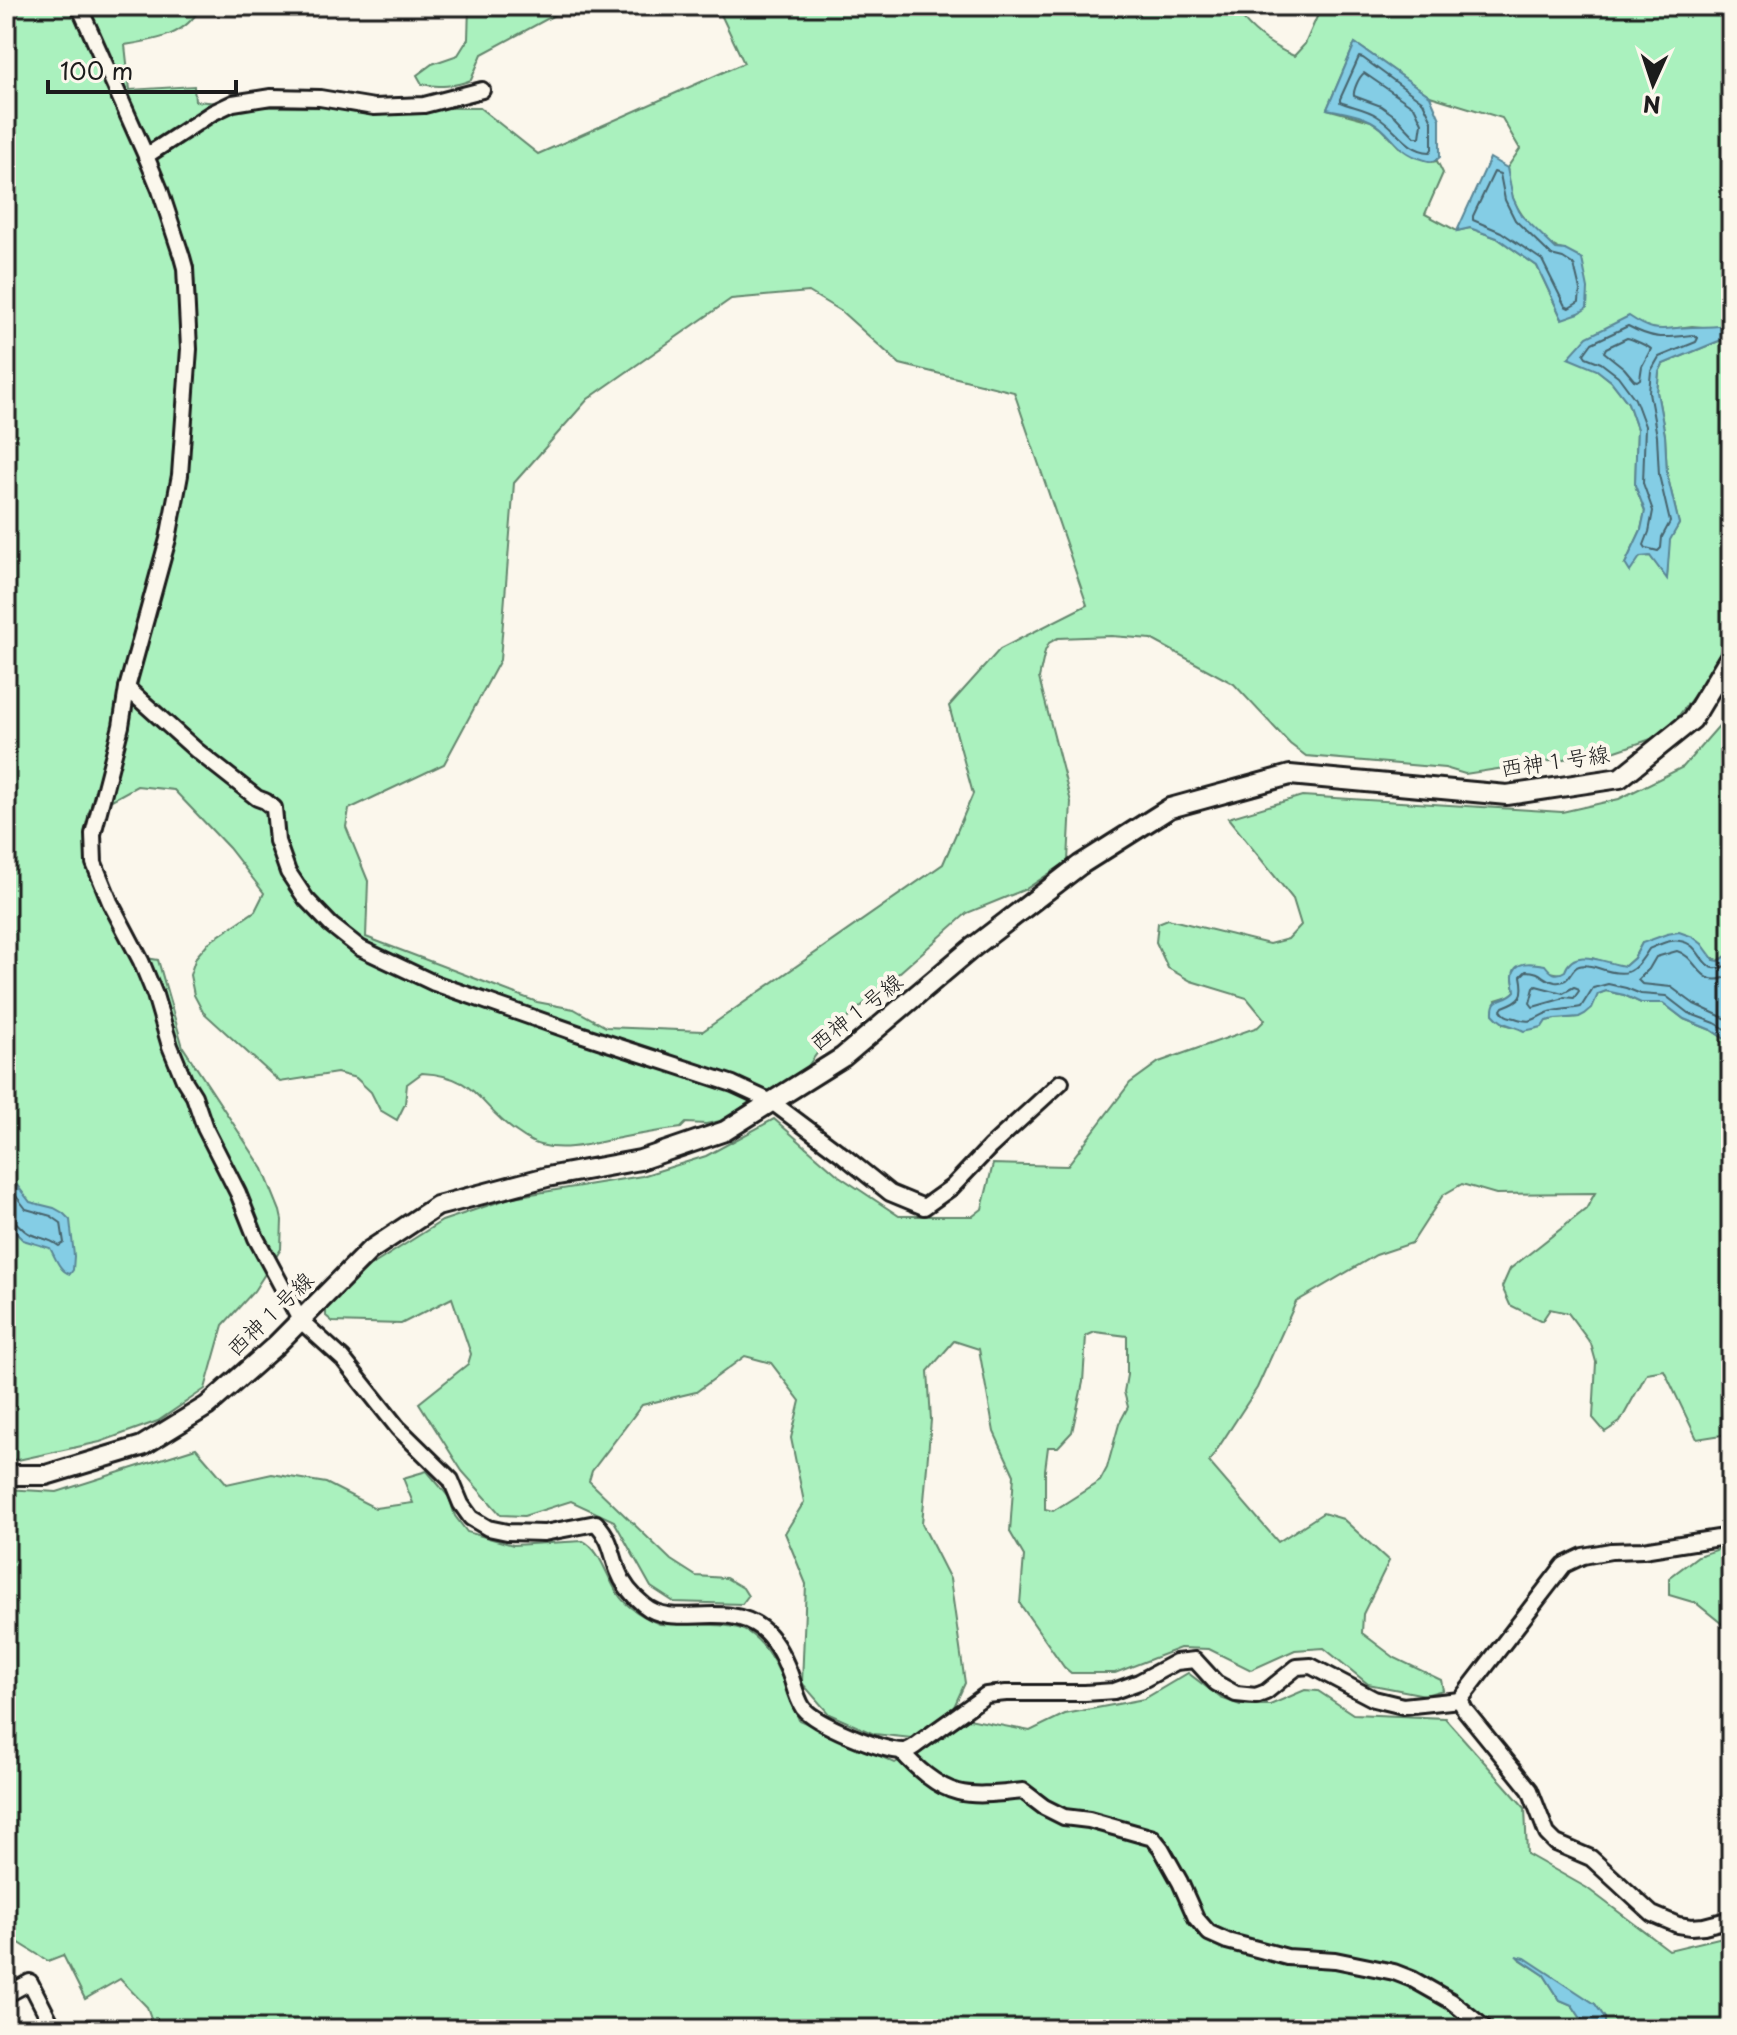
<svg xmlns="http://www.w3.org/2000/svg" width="1737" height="2035" viewBox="0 0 1737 2035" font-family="'Playpen Sans','Klee One',sans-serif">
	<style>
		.green { fill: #aaf1be; stroke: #63866d; stroke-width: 2; fill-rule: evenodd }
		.water { fill: #84cde5; stroke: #5a8695; stroke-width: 2 }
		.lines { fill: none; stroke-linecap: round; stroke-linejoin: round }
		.shore { stroke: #46636c; stroke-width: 2 }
		.minor-casing { stroke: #1c1c1c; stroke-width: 20 }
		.tertiary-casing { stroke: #1c1c1c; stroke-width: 24 }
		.minor { stroke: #fbf7ec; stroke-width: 14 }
		.tertiary { stroke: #fbf7ec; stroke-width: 18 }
		.labels { text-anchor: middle; stroke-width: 8; stroke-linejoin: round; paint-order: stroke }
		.street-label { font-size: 22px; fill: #1c1c1c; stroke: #fbf7ec }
	</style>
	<rect width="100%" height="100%" fill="#fbf7ec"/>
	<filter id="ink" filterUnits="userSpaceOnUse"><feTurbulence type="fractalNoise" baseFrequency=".0125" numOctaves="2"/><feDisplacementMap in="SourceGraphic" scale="16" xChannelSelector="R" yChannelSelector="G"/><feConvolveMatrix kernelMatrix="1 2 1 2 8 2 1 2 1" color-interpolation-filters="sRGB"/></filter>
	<g filter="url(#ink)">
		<g class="green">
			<path d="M6,6H201C186,36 156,40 125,45L130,90L194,86L195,101L270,107L480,108L538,154L744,63L717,6H1233C1249,30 1268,45 1294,56L1305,44L1320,10L1319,6H1731V324L1713,328L1692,326L1663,330L1645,327L1597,370L1611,381L1628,403L1637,429L1635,485L1645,511L1641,530L1625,564L1641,557L1650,556L1667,578L1669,540L1679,524L1667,474L1665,435L1657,392L1659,372L1663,364L1731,336V633L1724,656L1670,727L1654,738L1616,751L1465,774L1445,768L1306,756L1290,744L1234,684L1151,639L1111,636L1058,638L1049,643L1045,651L1039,678L1071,802L1068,861L1026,889L967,913L832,1032L799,1079L749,1102L725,1120L706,1124L686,1123L681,1128C661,1131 640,1134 620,1138C593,1143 567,1152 540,1145C532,1143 525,1138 518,1133C477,1106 480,1076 422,1073L407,1084L405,1104L397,1120L380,1110L371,1092L356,1078L337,1073L280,1082L203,1012L194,995L190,975L196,957L208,943L255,911L264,893L229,848L174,790L137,786L88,813L89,852L128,955L158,960L183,1047L263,1169L280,1211L282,1220L281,1249L254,1291L223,1325L205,1389L158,1421L100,1442L18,1460L6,1459ZM1355,43L1430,96L1502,118L1520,149L1507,168C1509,179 1510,191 1514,201C1521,217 1548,249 1565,250L1562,319L1537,266L1497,238L1470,228L1457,231L1425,214L1443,173L1437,161L1432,162L1399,147L1382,129L1371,121L1327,109ZM809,292L842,312L900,364L1014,392L1087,605L1000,649L949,706L973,794L943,864L703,1031L606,1027L574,1009L537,1002L366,937L368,881L346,827L349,809L444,764L500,660L514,483L588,399L731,299Z"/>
			<path d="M469,6H571L482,54L471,80C457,86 437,88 422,84L417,75L432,64L458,55L468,39Z"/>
			<path d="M1731,712V953L1718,961L1709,956L1702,944L1642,943L1634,958L1625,966L1614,965L1592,958L1561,974L1550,972L1513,977L1515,991L1512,995L1496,1000L1503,1024L1516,1027L1555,1019L1579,1017L1592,1004L1598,994L1606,991L1624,995L1641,1003H1663L1684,1019L1711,1030L1731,1043V1424L1728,1434L1697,1439L1664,1370L1647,1373L1620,1422L1605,1432L1593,1418L1596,1362L1591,1344L1568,1313L1550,1309L1542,1321L1510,1305L1502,1287L1510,1269L1586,1209L1595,1193L1496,1194L1462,1184L1443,1195L1412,1243L1376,1255L1296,1302L1257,1388L1209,1462L1278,1542L1323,1513L1343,1519L1389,1561L1363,1614L1362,1633L1395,1658L1441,1680L1443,1690L1425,1695L1368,1684L1324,1648L1295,1650L1251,1670L1209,1649L1180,1648L1115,1673H1071L1064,1667L1020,1604L1024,1556L1010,1532L1014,1475L994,1432L979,1349L954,1341L928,1371L931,1420L922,1524L950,1579L965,1683L953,1709L912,1738L874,1734L829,1714L802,1683L806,1584L785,1533L804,1502L791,1438L800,1401L771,1363L745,1356L696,1392L642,1405L592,1471L589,1481L671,1560L696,1576L726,1578L743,1588L748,1596L742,1604L674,1602L651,1587L614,1521L571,1501L524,1516L501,1515L462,1471L419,1403L468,1364L471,1354L452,1298L401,1324L333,1322L326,1316V1306L369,1267L442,1221L513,1197L642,1176L706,1156L774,1119L839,1176L899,1216H973L982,1209L993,1164L1067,1166L1130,1083L1159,1062L1258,1027L1265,1020L1247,998L1191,981L1168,968L1156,942L1158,923L1168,919L1269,944L1288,939L1301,925L1293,899L1228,818L1302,796L1562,812L1619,799L1683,767ZM1095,1332L1127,1336V1375L1124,1392L1128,1407L1119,1424L1107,1468L1100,1481L1053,1511L1045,1509V1470L1048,1447H1058L1072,1432L1083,1382L1086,1336Z"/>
			<path d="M196,1448L227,1484L272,1474L326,1483L375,1508L413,1503L403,1478L427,1471L449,1497L455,1516L467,1532L513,1545L583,1541C601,1550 607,1578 618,1594C626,1607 646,1619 660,1624C683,1625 711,1623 734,1627C770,1633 787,1690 799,1720L895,1763L969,1719L1030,1731L1065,1714L1144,1699L1188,1673L1221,1698L1240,1705H1270L1305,1690L1318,1691L1353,1714L1445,1718L1525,1808L1527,1854L1587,1888L1669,1950L1731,1935V2029H1605V2018L1595,2004L1518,1958L1544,1975L1560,2000L1572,2005L1588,2029H155L147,2007L120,1979L85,1999L63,1955L48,1961L16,1941L8,1946L6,1943V1489L57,1492Z"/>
			<polygon points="1731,1545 1731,1625 1726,1627 1696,1603 1669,1595 1669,1578 1698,1556"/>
		</g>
		<g class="water">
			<path d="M1355,43L1430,96L1440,119V157C1433,163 1431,162 1422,159C1396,153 1392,132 1371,121C1358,114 1341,112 1327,109Z"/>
			<polygon points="1490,158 1507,168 1513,198 1521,215 1556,249 1565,250 1582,259 1588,289 1587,308 1579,313 1562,319 1537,266 1497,238 1470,228 1457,231"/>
			<path d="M1629,316C1657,335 1661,328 1692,327C1708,326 1714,328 1731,324V336L1663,364L1659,372L1657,392L1665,435L1667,474L1679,524L1670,540L1667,579L1650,556L1640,557L1630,572L1625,564L1641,530L1645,511L1635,485L1637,429L1628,403L1611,381L1597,370L1568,358L1587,337Z"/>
			<path d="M1679,932L1693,937L1702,944L1714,960L1719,961L1731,953V1043L1711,1030L1684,1019L1663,1003H1641L1624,995L1606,991L1598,994L1592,1008L1585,1014L1579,1017L1555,1019L1546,1021L1542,1027L1524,1031C1511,1024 1503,1026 1493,1014C1492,994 1505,1003 1515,991C1515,987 1513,982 1513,978C1512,959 1534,963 1545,965C1551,973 1556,977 1565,971C1574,945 1606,964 1625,966L1634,958L1642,943L1667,934Z"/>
			<path d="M6,1171L30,1202L54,1208L63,1213L70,1220L74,1256L73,1270L70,1274C60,1272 55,1257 50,1248L23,1240L6,1223Z"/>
			<polygon points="1516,1956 1525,1958 1595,2004 1605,2018 1605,2029 1588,2029 1572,2005 1560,2000 1544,1975"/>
		</g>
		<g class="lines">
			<g class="shore">
				<path d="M1359,57L1363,58L1423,102L1432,121V149L1430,152C1406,151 1397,128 1377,116C1367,109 1352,107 1340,102V99Z"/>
				<path d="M1364,73L1415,108L1422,123L1420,137H1415L1395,116L1381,106L1354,96C1353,90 1359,77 1364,73Z"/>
				<polygon points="1494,172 1500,174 1505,200 1515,220 1551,255 1563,258 1574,265 1580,290 1579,302 1569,308 1565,306 1542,260 1501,232 1473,220 1473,216"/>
				<path d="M1628,326C1654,340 1664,338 1692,335L1698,338L1696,342L1659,357L1651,371L1649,392L1657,436L1659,475L1670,522L1662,537L1661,548L1658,551L1646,548L1644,545L1649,532L1653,511L1643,483L1645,426L1635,399L1618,376L1601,363L1586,357L1584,354L1592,343Z"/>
				<path d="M1627,338C1632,339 1648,346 1651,349L1642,366L1640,379L1637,381L1634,380L1624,368L1604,352L1606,348Z"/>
				<path d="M1731,963C1700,982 1705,944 1680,941C1670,939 1658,945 1649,949C1633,974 1627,978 1598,968C1592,966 1585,964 1579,966C1569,969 1572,984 1555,982C1542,980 1543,971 1526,971L1521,976C1525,996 1522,1000 1503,1007L1501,1010C1506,1018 1509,1016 1518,1019C1536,1025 1537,1014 1554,1011C1563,1009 1572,1009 1581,1007L1593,988L1608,984L1626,988L1641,994L1666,996L1688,1013L1715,1023L1731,1032"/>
				<path d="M1731,975C1699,992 1699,957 1677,951L1656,957L1649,969L1638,980L1642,984L1671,987L1694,1004L1731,1021"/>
				<polygon points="1536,986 1563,993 1574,987 1577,988 1579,991 1574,998 1564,997 1561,999 1533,1007 1530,1003 1534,988"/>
				<path d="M6,1183L26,1209L51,1216L61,1223L64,1243L59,1246C48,1237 39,1239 28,1233C19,1228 17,1219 6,1218"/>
			</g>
			<g class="minor-casing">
				<g id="minor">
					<path d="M79,6L146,156L160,190L182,257L185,268L189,349L180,475L168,539L127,688L121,726L93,834L94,863L110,902L141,961L155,995L170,1046L184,1080L194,1096L205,1128L238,1193L256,1238L300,1320L343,1359L398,1428L451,1480L461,1504L471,1518L488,1528L507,1532L544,1533L596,1523C611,1539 611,1551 618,1571C623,1585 633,1596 644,1605C673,1630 725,1600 761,1628C774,1638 784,1658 790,1674C794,1685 796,1697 803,1708C815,1724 882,1751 903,1751C909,1751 914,1747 919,1743L986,1695L1006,1693H1085L1114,1691L1139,1682L1176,1662L1195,1660L1216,1683L1236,1694L1256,1696L1266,1692L1297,1667L1311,1666L1374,1699L1403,1706L1460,1700L1564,1565L1583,1556L1611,1551L1643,1550L1731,1536"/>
					<polyline points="146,156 212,113 233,103 271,97 320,98 374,107 424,105 482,90"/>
					<polyline points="127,688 196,750 257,798 265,801 274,808 277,841 288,872 306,899 331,925 360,948 434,983 577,1033 733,1084 772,1102 844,1156 890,1193 924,1207 952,1187 990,1147 1061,1082"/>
					<polyline points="1460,1700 1465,1710 1530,1790 1547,1834 1556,1843 1591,1858 1652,1914 1678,1925 1691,1927 1704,1926 1731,1919"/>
					<path d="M901,1751C915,1767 937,1787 958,1792C978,1797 1002,1793 1023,1791L1044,1807L1064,1817L1089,1820L1153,1838L1161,1848L1180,1882L1196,1918L1209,1933L1227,1941L1287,1957L1335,1960L1394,1972L1412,1979L1451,2001L1486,2029"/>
					<polyline points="6,1995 30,1982 54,2029"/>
					<polyline points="6,2025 8,2029"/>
				</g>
			</g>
			<g class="tertiary-casing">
				<polyline id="tertiary" points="6,1475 46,1475 142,1446 207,1406 276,1345 369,1251 437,1206 547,1177 640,1160 725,1131 843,1057 971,949 1080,865 1170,808 1290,775 1507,795 1620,778 1692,720 1731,655"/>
			</g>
			<use href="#minor" class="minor"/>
			<use href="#tertiary" class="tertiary"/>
		</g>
	</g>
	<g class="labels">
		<g class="street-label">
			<text transform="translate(1555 761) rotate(-8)" y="8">西神１号線</text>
			<text transform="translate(856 1012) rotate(-38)" y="8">西神１号線</text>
			<text transform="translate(270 1314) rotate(-44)" y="8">西神１号線</text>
		</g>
	</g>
	<rect width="1737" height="2035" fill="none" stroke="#fbf7ec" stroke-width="32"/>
	<rect x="16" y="16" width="1705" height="2003" fill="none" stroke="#1c1c1c" stroke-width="3" filter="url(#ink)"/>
	<g transform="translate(1653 84) rotate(183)" stroke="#fbf7ec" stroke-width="6" paint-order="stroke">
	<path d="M0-6L14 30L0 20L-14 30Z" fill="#1c1c1c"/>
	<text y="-12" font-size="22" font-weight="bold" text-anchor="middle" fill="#1c1c1c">N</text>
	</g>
	<path d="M48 80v12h188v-12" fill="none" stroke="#1c1c1c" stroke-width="4"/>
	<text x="60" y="80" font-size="24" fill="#1c1c1c" stroke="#fbf7ec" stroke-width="6" paint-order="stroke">100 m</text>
</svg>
